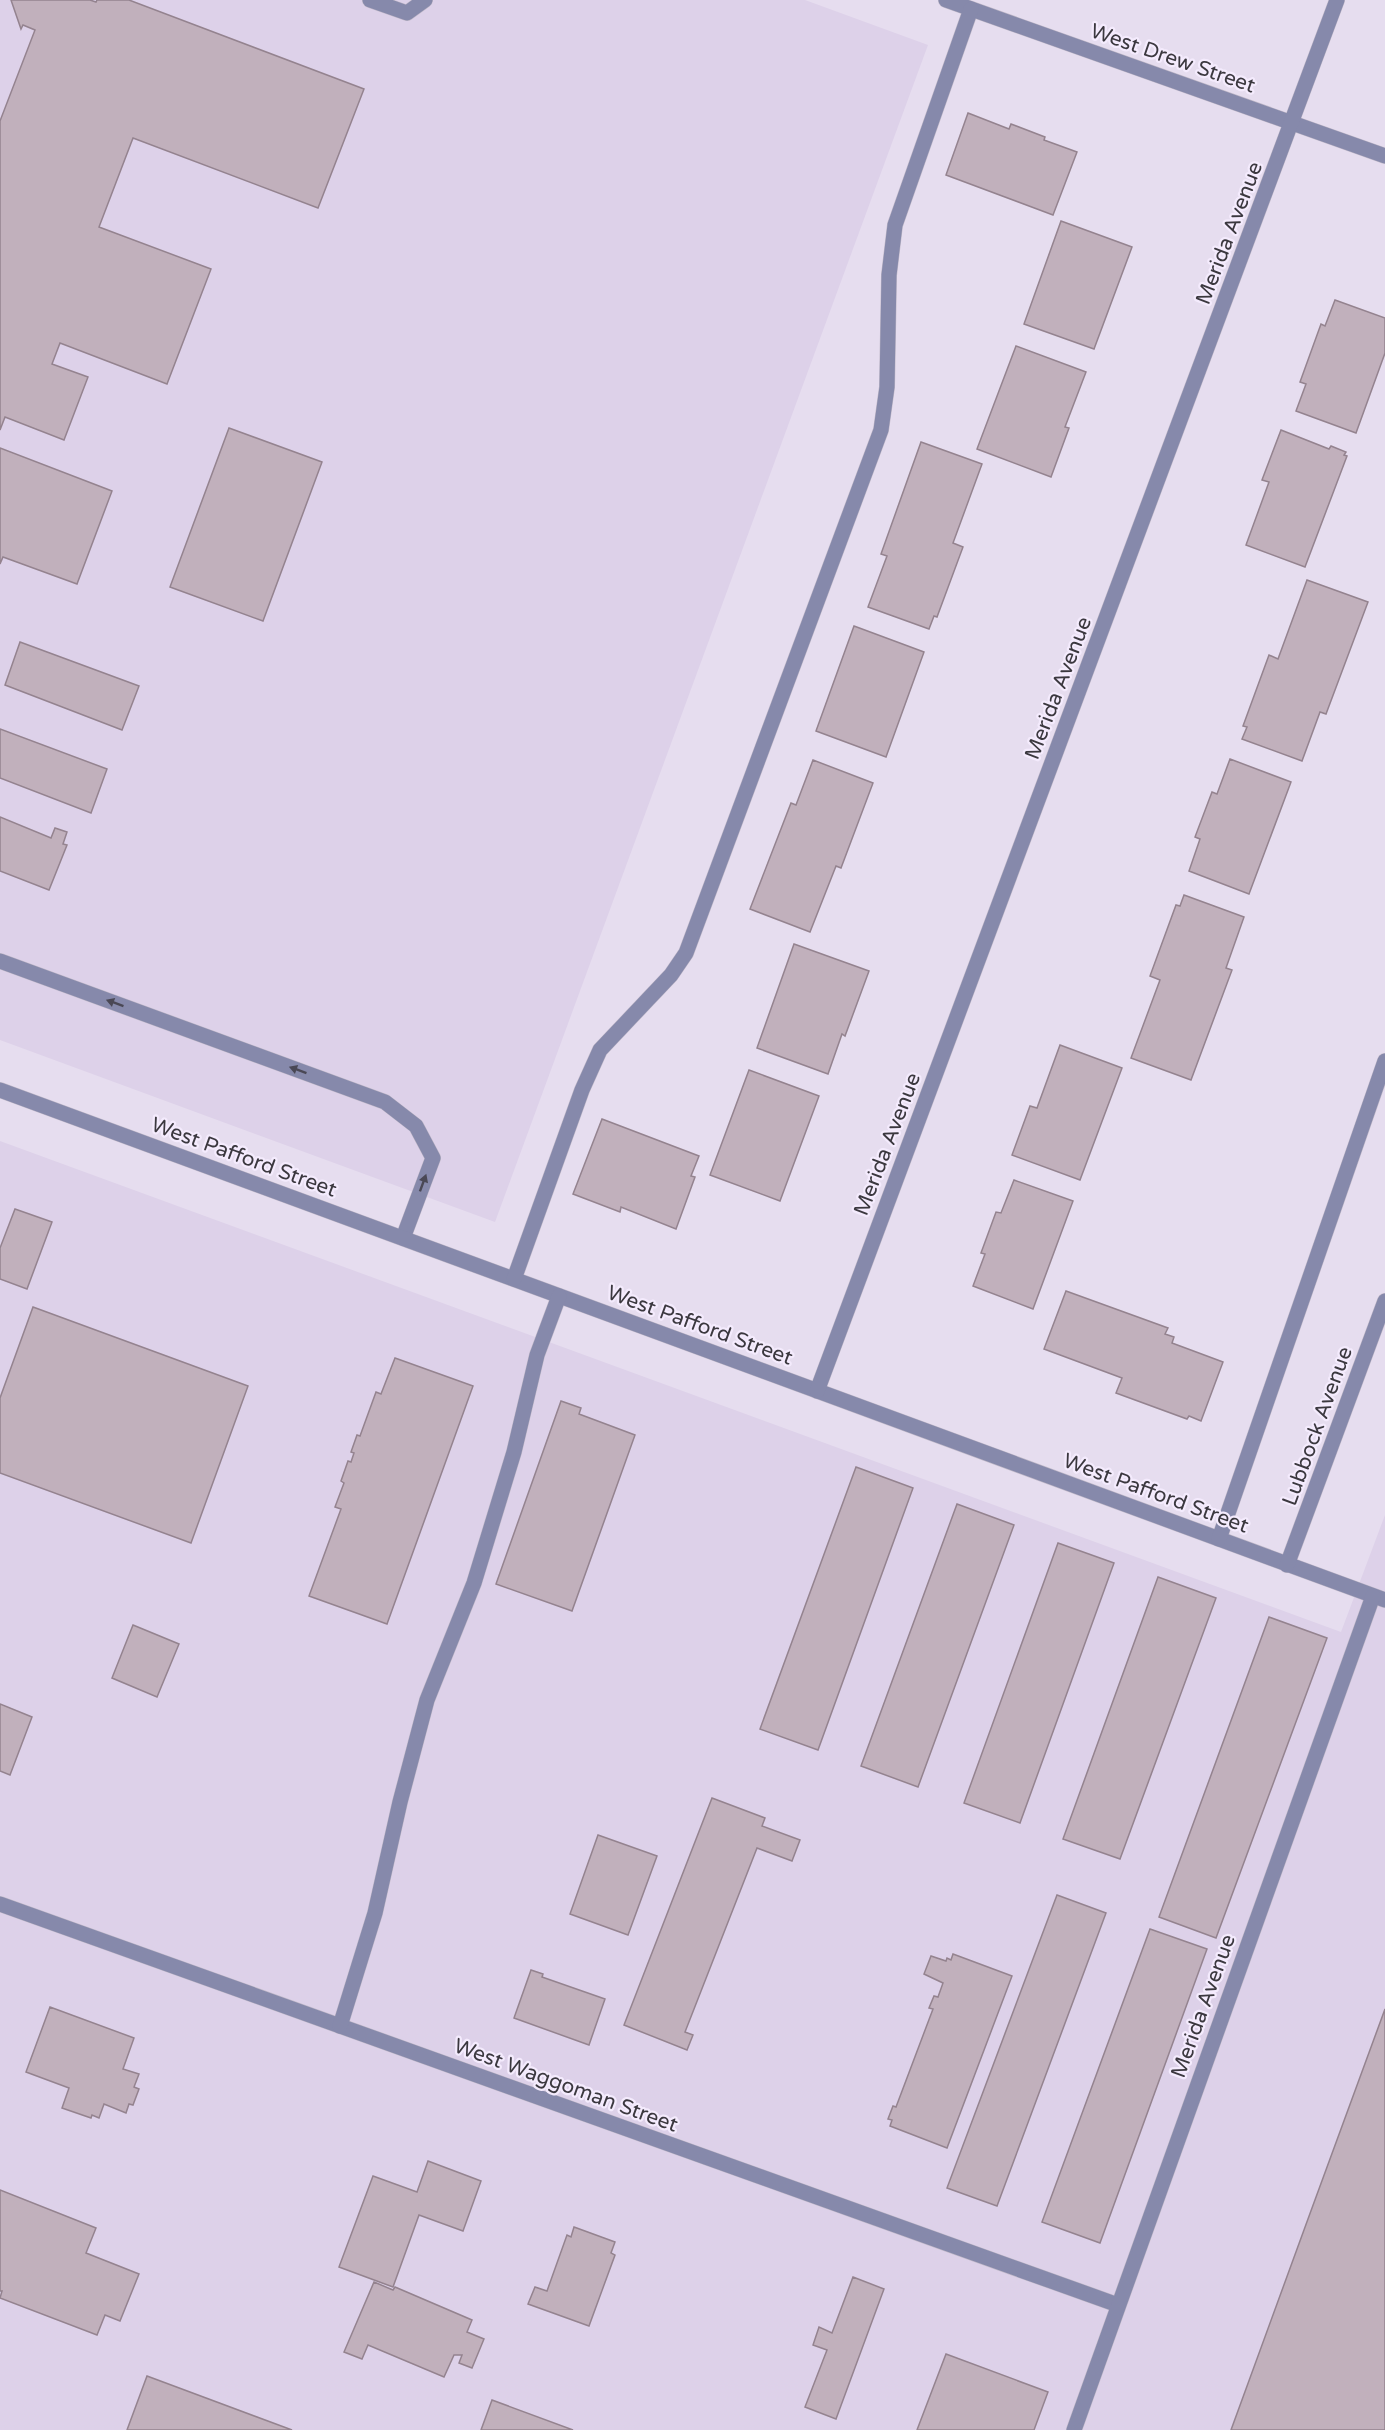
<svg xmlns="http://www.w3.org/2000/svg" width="1385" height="2430" viewBox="0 0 1385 2430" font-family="'Varela Round',sans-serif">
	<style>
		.built { fill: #ddd1e9 }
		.building { fill: #c1b0bc; stroke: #94838f; stroke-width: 1.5 }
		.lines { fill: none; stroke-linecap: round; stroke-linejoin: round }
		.minor-casing { stroke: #c0b9c8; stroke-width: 16 }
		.minor { stroke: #8689ab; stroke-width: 15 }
		.oneway { fill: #4a4855 }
		.labels { text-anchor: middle; stroke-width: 4.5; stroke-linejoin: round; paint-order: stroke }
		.street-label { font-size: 21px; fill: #3b383f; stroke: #f4ebfd }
	</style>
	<rect width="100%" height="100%" fill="#e6ddef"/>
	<g class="built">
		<polygon points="0,0 805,0 928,45 495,1222 0,1040"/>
		<polygon points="0,1141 1341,1632 1385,1515 1385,2430 0,2430"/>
	</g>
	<g class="building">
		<polygon points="11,0 90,0 96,2 97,0 129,0 364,89 318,208 133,138 99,227 211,269 167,384 60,343 52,364 88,377 64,440 5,417 0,430 0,121 35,30 23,25 21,29"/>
		<polygon points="968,113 1009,129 1011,124 1045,137 1044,140 1077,152 1053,215 946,175"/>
		<polygon points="1061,221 1132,247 1094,349 1024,324"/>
		<polygon points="1335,300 1385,318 1385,353 1356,433 1296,411 1306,384 1300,382 1321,324 1325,326"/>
		<polygon points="1016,346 1086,372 1065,427 1069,428 1051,477 977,449"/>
		<polygon points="229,428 322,462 263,621 170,587"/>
		<polygon points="1281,430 1329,449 1331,446 1346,452 1344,455 1347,456 1305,567 1246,545 1269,482 1262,480"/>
		<polygon points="921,442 982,464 953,543 963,547 937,617 934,616 929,629 868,607 887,556 881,554"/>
		<polygon points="0,448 112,491 77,584 3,557 0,564"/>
		<polygon points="1307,580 1368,602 1326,714 1320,712 1302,761 1242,739 1247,727 1243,726 1269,655 1278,659"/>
		<polygon points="854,626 924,652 886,757 816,731"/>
		<polygon points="20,642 139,686 122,730 5,685"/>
		<polygon points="0,729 107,769 91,813 0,778"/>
		<polygon points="1230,759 1291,782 1249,894 1189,871 1200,839 1195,837 1212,792 1217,794"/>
		<polygon points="813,760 873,783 841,868 836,866 810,932 750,909 791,803 796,805"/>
		<polygon points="0,817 51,838 55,828 67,832 63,844 67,845 49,890 0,871"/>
		<polygon points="1184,895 1244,917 1226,968 1232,970 1191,1080 1131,1058 1160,980 1150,976 1176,905 1180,906"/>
		<polygon points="794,944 869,971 845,1036 842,1034 828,1074 757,1048"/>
		<polygon points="1060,1045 1122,1068 1080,1180 1012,1155 1030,1106 1037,1108"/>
		<polygon points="749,1070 819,1096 780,1201 710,1175"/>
		<polygon points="602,1119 699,1156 691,1176 695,1177 676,1229 621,1207 620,1212 573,1194"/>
		<polygon points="1014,1180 1073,1201 1033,1309 973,1286 985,1254 981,1253 996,1212 1001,1213"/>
		<polygon points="15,1209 52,1222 27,1289 0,1279 0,1248"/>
		<polygon points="1066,1291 1168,1328 1165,1334 1174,1337 1172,1343 1223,1362 1201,1421 1189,1416 1187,1419 1116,1393 1122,1378 1044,1349"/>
		<polygon points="33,1307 248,1386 191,1543 0,1473 0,1398"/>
		<polygon points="395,1358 473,1386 387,1624 309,1596 341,1509 335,1507 344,1483 341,1481 348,1461 351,1462 354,1453 351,1452 357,1435 360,1436 376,1392 381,1394"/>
		<polygon points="561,1401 581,1408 579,1414 635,1435 572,1611 496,1584"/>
		<polygon points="856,1467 913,1488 818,1750 760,1729"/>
		<polygon points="957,1504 1014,1525 918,1787 861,1766"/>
		<polygon points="1058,1543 1114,1563 1020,1823 964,1803"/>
		<polygon points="1158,1577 1216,1598 1120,1859 1063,1839"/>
		<polygon points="1269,1617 1327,1638 1216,1938 1159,1917"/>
		<polygon points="133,1625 179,1644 157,1697 112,1678"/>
		<polygon points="0,1704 32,1717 10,1775 0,1771"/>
		<polygon points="712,1798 765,1818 762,1826 800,1840 792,1861 757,1848 685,2032 693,2035 687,2050 624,2025"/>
		<polygon points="598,1835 657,1856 628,1935 570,1914"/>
		<polygon points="1057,1895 1106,1913 997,2206 947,2188"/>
		<polygon points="1150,1929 1207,1949 1100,2243 1042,2222"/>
		<polygon points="953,1954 1012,1976 947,2148 890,2126 892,2120 888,2119 893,2106 896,2107 933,2009 929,2008 934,1996 938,1997 943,1983 924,1974 931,1956 946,1961 947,1958 951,1960"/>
		<polygon points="531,1970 543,1974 542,1977 605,1999 589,2045 514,2018"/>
		<polygon points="50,2007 134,2038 123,2069 139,2074 134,2087 139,2089 133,2105 129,2104 126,2113 104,2104 99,2118 92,2115 91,2118 62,2108 69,2088 26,2072"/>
		<polygon points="1385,2009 1385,2430 1231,2430 1312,2208"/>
		<polygon points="428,2161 481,2181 463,2231 419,2215 393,2287 339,2267 373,2176 417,2192"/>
		<polygon points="0,2190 96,2228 86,2253 139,2274 120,2321 105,2315 97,2335 0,2298 2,2291 0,2291"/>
		<polygon points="574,2227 615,2242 611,2253 615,2255 589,2326 528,2304 535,2287 547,2291 567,2235 571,2237"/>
		<polygon points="853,2277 884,2289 836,2419 805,2407 827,2350 813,2345 819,2327 832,2333"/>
		<polygon points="374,2282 393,2290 395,2287 472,2320 467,2332 484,2339 472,2368 459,2363 462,2355 454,2355 444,2377 368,2345 362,2359 344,2352"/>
		<polygon points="946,2354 1048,2392 1034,2430 917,2430"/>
		<polygon points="147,2376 292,2430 127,2430"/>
		<polygon points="492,2400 573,2430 481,2430"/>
	</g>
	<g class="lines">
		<g class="minor-casing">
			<g id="minor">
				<polyline points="370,0 407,13 425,0"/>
				<polyline points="946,0 1385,156"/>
				<polyline points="0,961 385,1102 416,1126 433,1158 403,1238"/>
				<polyline points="0,1090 1385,1600"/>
				<polyline points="514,1279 582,1090 600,1050 671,975 686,953 881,430 887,387 889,275 895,225 971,9"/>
				<polyline points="817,1391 1337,0"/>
				<polyline points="1219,1539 1385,1061"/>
				<polyline points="1287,1565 1385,1301"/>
				<polyline points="0,1904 1118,2305"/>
				<polyline points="340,2026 375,1913 400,1802 427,1700 474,1583 514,1452 537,1355 559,1296"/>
				<polyline points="1074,2430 1373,1596"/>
			</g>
		</g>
		<use href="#minor" class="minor"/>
	</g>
	<defs><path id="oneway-solid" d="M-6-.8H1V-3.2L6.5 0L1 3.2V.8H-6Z" transform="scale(1.5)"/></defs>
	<g class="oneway">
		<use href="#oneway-solid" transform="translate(115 1003) rotate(-160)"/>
		<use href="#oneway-solid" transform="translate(298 1070) rotate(-160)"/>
		<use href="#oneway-solid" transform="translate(423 1183) rotate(-70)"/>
	</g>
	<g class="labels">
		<g class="street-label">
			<text transform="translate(1173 58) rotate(19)" y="7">West Drew Street</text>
			<text transform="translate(1229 233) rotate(-69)" y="7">Merida Avenue</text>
			<text transform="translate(1058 688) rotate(-69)" y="7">Merida Avenue</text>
			<text transform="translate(887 1144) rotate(-69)" y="7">Merida Avenue</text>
			<text transform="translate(244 1157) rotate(20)" y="7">West Pafford Street</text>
			<text transform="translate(700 1325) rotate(20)" y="7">West Pafford Street</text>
			<text transform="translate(1317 1426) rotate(-70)" y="7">Lubbock Avenue</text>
			<text transform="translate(1156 1493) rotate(20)" y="7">West Pafford Street</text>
			<text transform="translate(1203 2006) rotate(-70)" y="7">Merida Avenue</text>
			<text transform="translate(566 2085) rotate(20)" y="7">West Waggoman Street</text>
		</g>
	</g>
</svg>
